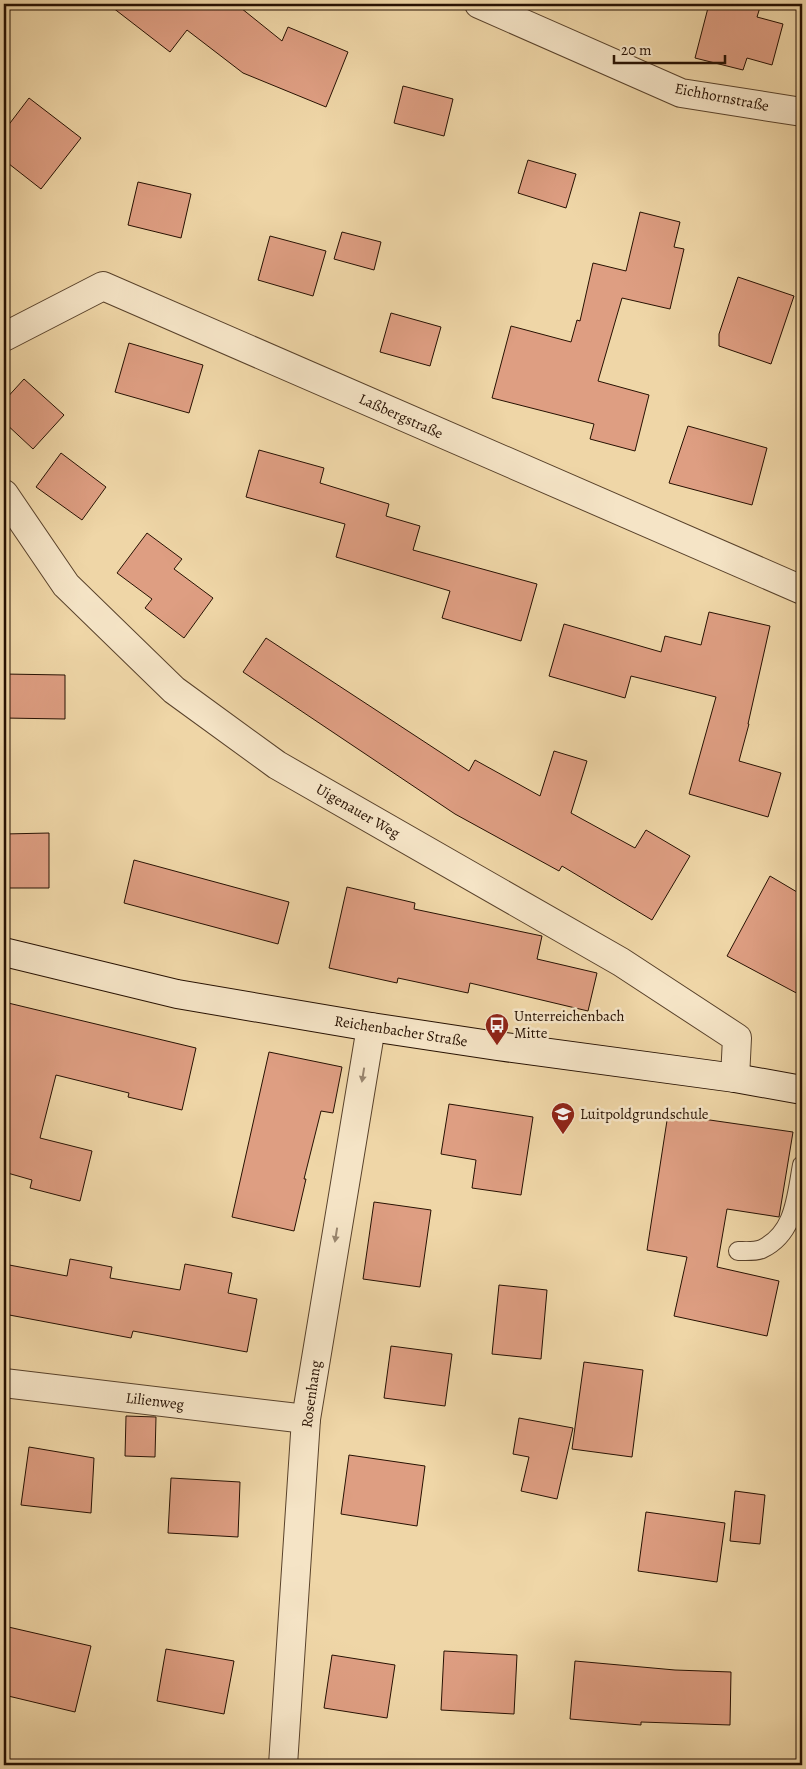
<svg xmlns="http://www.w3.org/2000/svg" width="806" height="1769" viewBox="0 0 806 1769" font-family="Alegreya,serif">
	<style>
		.building { fill: #de9e82; stroke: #271102 }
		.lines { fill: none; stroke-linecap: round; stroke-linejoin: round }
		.service-casing { stroke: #59422b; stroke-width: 20 }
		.minor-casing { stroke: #59422b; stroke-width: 30 }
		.secondary-casing { stroke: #271102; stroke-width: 30 }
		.service { stroke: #f5e4c6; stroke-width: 18 }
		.minor { stroke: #f5e4c6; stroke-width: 28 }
		.secondary { stroke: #f5e4c6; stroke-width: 28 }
		.oneway { fill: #98856e }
		.labels { text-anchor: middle; stroke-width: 5; stroke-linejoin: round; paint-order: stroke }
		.street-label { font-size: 15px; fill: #271102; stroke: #f5e4c6 }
		.poi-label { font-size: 15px; fill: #271102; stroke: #f5e4c6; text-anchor: start }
	</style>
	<rect width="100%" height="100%" fill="#efd6a7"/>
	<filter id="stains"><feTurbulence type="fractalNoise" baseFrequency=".004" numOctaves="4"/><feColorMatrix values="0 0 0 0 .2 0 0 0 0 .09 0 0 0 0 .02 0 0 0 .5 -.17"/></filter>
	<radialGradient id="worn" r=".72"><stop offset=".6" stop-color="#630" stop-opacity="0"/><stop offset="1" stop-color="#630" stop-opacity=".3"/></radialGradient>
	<g class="building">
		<polygon points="108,4 236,4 282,41 288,27 348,52 326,107 243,73 187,30 170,52"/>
		<polygon points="709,4 761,4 757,17 783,24 772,65 747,58 743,70 695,58"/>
		<polygon points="403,86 453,99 444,136 394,123"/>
		<polygon points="29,98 81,138 41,189 4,160 4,131"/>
		<polygon points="528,160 576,174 566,208 518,193"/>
		<polygon points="138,182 191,194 181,238 128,225"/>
		<polygon points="640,212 680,222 674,247 684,249 670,309 622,298 598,381 649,395 635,451 590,439 594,424 492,398 511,326 571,342 577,320 580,321 593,263 626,271"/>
		<polygon points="342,232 381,242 374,270 334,259"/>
		<polygon points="270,236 326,251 313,296 258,280"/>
		<polygon points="738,277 794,296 771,364 719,346 719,334"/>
		<polygon points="391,313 441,327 430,366 380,352"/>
		<polygon points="129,343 203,365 189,413 115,392"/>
		<polygon points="24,379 64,415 33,449 4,422 4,401"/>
		<polygon points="688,426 767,448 752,505 669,483"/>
		<polygon points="259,450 324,468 320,483 389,504 386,516 420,526 413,550 537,584 521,641 442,618 450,591 336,557 345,524 246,497"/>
		<polygon points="61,453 106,487 82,520 36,487"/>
		<polygon points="147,533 182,559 174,569 213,598 184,638 145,608 152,599 117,573"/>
		<polygon points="709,612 770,626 748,724 749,724 739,761 781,773 768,817 689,794 716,697 631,676 625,698 549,676 564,624 661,652 665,636 701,645"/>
		<polygon points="266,638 469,771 475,760 540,796 554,751 587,761 571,813 635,848 646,830 690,856 652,920 562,866 559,871 455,814 243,672"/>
		<polygon points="4,674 65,675 65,719 4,718"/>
		<polygon points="49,833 49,888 4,888 4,834"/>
		<polygon points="134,860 289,902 278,944 124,903"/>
		<polygon points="770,876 802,895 802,996 727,956"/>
		<polygon points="347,887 415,903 414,909 542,936 537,959 597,973 588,1011 470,983 468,993 398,978 397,983 329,968"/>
		<polygon points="4,1002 196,1048 182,1110 128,1097 129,1093 56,1075 40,1138 92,1151 80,1201 30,1188 32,1180 4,1172"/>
		<polygon points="269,1052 342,1067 333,1113 321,1111 304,1179 306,1179 294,1231 232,1217"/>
		<polygon points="449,1104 533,1117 521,1195 472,1188 476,1160 441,1154"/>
		<polygon points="668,1114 793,1132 779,1217 727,1209 717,1267 779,1281 767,1336 674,1316 687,1257 647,1250"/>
		<polygon points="374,1202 431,1210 420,1287 363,1279"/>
		<polygon points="70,1259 112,1267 110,1278 180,1290 185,1264 232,1273 228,1293 257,1299 247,1352 133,1331 131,1338 4,1314 4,1264 67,1276"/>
		<polygon points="499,1285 547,1290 541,1359 492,1354"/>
		<polygon points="391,1346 452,1354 445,1406 384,1398"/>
		<polygon points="584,1362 643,1370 632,1457 572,1449"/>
		<polygon points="126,1416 156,1417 155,1457 125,1456"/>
		<polygon points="519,1418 573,1428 557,1499 521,1491 529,1457 513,1454"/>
		<polygon points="29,1447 94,1458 91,1513 21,1505"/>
		<polygon points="349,1455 425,1466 417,1526 341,1514"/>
		<polygon points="171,1478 240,1482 238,1537 168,1533"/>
		<polygon points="735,1491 765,1495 760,1544 730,1541"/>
		<polygon points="646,1512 725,1523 717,1582 638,1571"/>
		<polygon points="4,1626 91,1646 75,1712 4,1695"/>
		<polygon points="166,1649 234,1661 224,1714 157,1701"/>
		<polygon points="444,1651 517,1655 514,1714 441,1710"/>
		<polygon points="332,1655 395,1665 387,1718 324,1708"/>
		<polygon points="575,1661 675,1670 731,1672 730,1725 641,1722 641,1725 570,1719"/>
	</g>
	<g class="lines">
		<g class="service-casing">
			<path id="service" d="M738,1251C745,1251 755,1252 762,1249C795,1233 796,1197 802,1165"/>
		</g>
		<g class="minor-casing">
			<g id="minor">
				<polyline points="479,4 681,93 802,112"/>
				<polyline points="4,337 103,286 802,590"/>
				<polyline points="4,494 66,585 174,690 277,765 621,962 737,1038 735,1078"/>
				<polyline points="4,1383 306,1419"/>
				<polyline points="283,1765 306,1419 371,1027"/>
			</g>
		</g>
		<g class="secondary-casing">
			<polyline id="secondary" points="4,952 177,994 371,1027 497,1046 735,1078 802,1090"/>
		</g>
		<use href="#service" class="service"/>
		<use href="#minor" class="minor"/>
		<use href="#secondary" class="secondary"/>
	</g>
	<defs><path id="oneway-solid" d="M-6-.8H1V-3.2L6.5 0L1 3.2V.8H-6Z" transform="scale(1.25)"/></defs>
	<g class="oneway">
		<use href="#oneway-solid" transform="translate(363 1075) rotate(99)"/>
		<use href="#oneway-solid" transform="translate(336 1235) rotate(99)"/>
	</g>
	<defs>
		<g id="bus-pin" transform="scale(1.25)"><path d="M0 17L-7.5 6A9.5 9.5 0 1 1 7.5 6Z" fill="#8f2418" stroke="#f5e4c6"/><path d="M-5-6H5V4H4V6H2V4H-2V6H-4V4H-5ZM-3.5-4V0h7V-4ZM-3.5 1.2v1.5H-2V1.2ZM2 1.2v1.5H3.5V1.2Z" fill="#fff"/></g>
		<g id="school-pin" transform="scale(1.25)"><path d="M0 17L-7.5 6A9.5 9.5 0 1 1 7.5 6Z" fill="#8f2418" stroke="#f5e4c6"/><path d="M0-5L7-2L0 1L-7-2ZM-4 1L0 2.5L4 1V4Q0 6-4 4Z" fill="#fff"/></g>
	</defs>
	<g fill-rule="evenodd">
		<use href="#bus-pin" x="497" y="1025"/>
		<use href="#school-pin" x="563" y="1114"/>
	</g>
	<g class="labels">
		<g class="street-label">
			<text transform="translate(722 97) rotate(11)" y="5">Eichhornstraße</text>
			<text transform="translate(401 416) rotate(24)" y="5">Laßbergstraße</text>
			<text transform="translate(358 811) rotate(30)" y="5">Uigenauer Weg</text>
			<text transform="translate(401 1031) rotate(9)" y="5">Reichenbacher Straße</text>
			<text transform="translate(311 1394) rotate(-82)" y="5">Rosenhang</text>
			<text transform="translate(155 1401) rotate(7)" y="5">Lilienweg</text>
		</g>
		<g class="poi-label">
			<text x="514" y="1021">Unterreichenbach<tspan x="514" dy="17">Mitte</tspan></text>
			<text x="580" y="1119">Luitpoldgrundschule</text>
		</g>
	</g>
	<rect width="806" height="1769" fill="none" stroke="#efd6a7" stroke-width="20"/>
	<rect x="5" y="5" width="796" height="1759" fill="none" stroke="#271102" stroke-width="2.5"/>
	<rect x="10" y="10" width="786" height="1749" fill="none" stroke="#271102"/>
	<path d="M614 55v8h111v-8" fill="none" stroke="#271102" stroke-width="2.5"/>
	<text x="621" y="55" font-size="15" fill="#271102" stroke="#f5e4c6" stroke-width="4" paint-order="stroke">20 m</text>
	<rect width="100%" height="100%" filter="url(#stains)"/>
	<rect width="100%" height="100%" fill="url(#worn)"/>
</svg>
